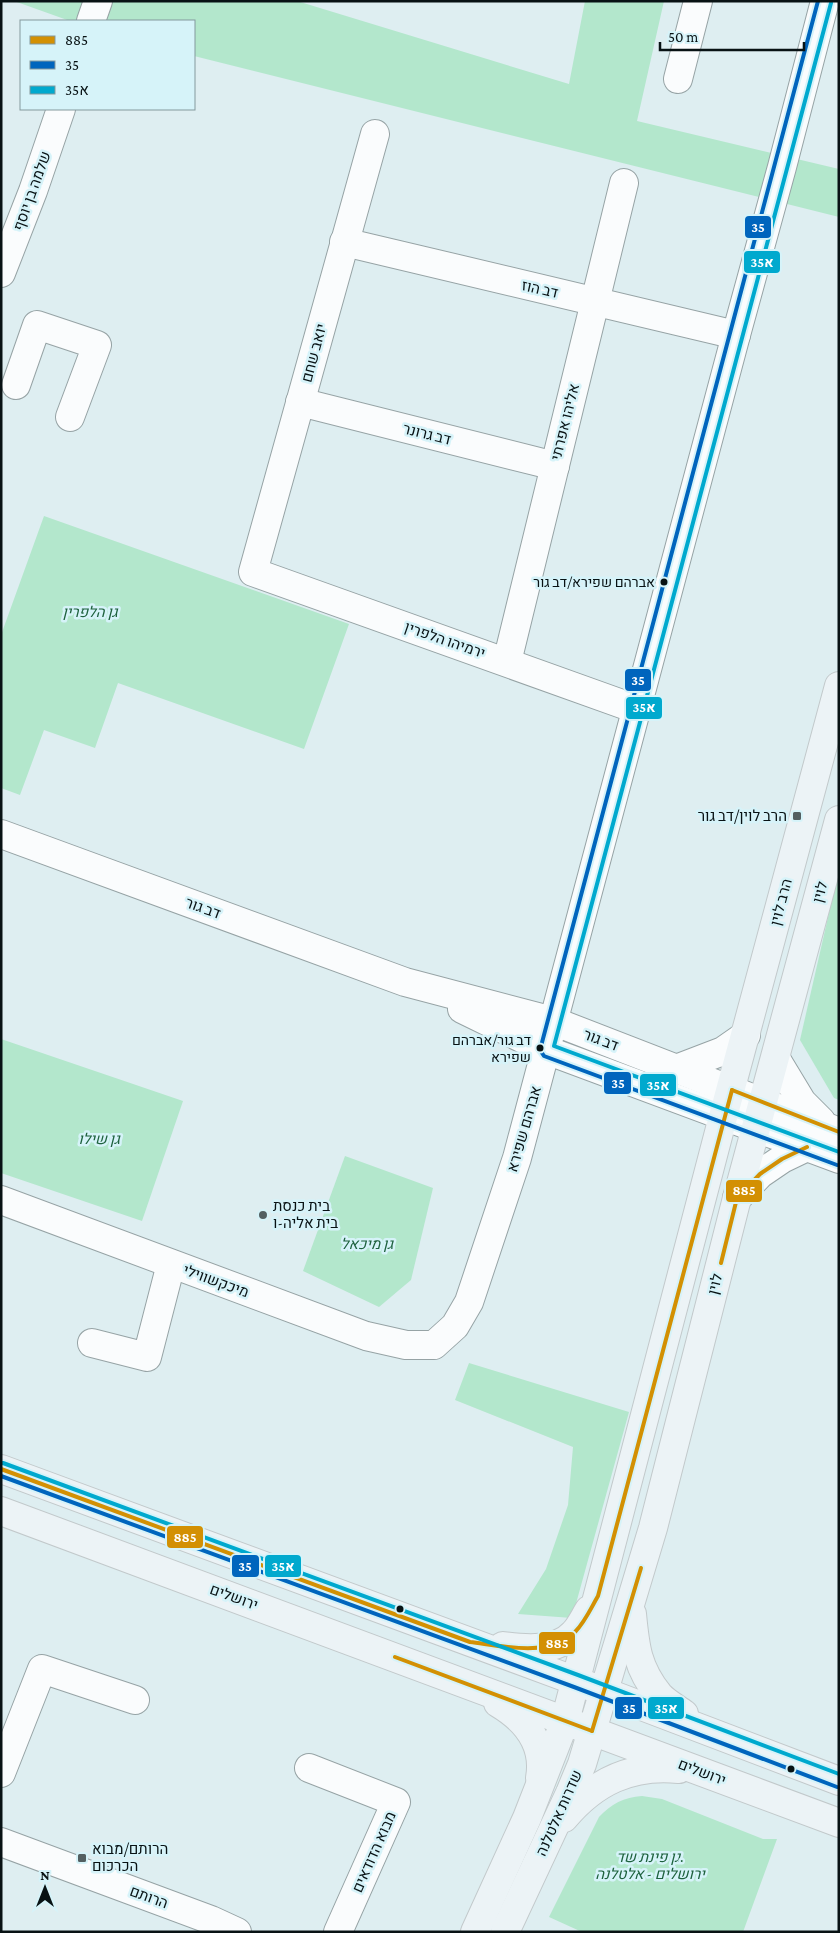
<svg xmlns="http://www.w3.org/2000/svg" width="840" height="1933" viewBox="0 0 840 1933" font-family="'Crimson Pro',Heebo,serif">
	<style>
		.green { fill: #b3e7cc }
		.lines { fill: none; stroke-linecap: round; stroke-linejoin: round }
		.minor-casing { stroke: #96a3a5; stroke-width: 30 }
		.major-casing { stroke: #c2c9cb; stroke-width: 30 }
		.minor { stroke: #fafcfd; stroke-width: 28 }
		.major { stroke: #ecf3f6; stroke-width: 28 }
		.bus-1-casing { stroke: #d6f3f9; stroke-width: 8 }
		.bus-2-casing { stroke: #d6f3f9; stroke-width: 8 }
		.bus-3-casing { stroke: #d6f3f9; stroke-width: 8 }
		.bus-1 { stroke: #d39003; stroke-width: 4 }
		.bus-2 { stroke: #0065bd; stroke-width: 4 }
		.bus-3 { stroke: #00a9ce; stroke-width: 4 }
		.bus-dot { fill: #081214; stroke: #d6f3f9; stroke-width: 2 }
		.poi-dot { fill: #535f61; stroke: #d6f3f9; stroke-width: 2 }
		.labels { text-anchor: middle; stroke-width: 5; stroke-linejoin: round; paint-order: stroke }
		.bus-label { font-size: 14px; fill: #081214; stroke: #d6f3f9; text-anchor: end }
		.street-label { font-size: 15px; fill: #081214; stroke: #d6f3f9 }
		.park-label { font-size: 15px; font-style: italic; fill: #1e623e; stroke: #d6f3f9 }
		.poi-label { font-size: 15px; fill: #081214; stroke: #d6f3f9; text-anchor: start }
		.line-badge { stroke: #d6f3f9; stroke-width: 2 }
		.badge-label { font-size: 14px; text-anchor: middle; font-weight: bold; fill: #fff }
	</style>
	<rect width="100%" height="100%" fill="#deeef1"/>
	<g class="green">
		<polygon points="14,1 297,1 569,84 585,1 664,1 637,121 839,169 839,217 194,56 194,21 70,21"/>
		<polygon points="44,516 349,624 304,749 118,683 95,748 44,730 20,795 1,788 1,635"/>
		<polygon points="839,869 839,1100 834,1098 800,1040"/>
		<polygon points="1,1039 183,1101 142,1221 1,1173"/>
		<polygon points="345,1156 433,1188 411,1280 379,1307 303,1271"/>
		<polygon points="469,1363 629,1412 572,1618 518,1614 546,1569 568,1505 573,1447 455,1400"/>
		<path d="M642,1796L662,1799L763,1839H777L743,1932H582L549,1917L599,1817C611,1804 624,1797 642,1796Z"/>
	</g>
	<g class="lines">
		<g class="minor-casing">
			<g id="minor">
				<polyline points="91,21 98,1"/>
				<polyline points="678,79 698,1"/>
				<polyline points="375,134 253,572 636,709"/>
				<polyline points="344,242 736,335"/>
				<polyline points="1,273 33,191 61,109"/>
				<polyline points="16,385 37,325 97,345 70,417"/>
				<polyline points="300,402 555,466"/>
				<polyline points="507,662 624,183"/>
				<polyline points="1,834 405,982 553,1021 839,1132"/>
				<polyline points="462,1009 546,1050 839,1159"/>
				<polyline points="776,1059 802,1102 821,1121"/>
				<polyline points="676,1069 723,1051 746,1035"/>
				<polyline points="737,1198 760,1174 782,1159 807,1147"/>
				<polyline points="1,1200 366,1336 406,1345 434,1345 455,1326 469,1302 517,1158 736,335 782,167 825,1"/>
				<polyline points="92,1343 147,1357 171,1264"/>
				<polyline points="309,1768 396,1802 338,1932"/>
				<polyline points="1,1773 42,1669 135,1700"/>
				<polyline points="1,1842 211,1920 237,1932"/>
			</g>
		</g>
		<g class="major-casing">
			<g id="major">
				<polyline points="1,1469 576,1681 839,1781"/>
				<polyline points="1,1511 839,1823"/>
				<path d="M632,1614C635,1646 637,1668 659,1695C665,1702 676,1708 684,1714"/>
				<path d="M503,1646C525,1649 557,1652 574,1633C580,1627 584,1618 589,1610"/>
				<path d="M498,1703C525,1719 546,1744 540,1778"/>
				<path d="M564,1818C594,1782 631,1764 679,1769"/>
				<polyline points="475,1932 527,1818 565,1721 723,1117 839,686"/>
				<polyline points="505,1932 570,1793 582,1764 653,1528 737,1198 839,820"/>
			</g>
		</g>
		<use href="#minor" class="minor"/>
		<use href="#major" class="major"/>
		<g class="bus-1-casing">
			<g id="bus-1">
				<polyline points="732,1090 839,1132"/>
				<polyline points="721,1263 737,1198 760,1174 782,1159 807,1147"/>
				<path d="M1,1469L470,1642C502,1646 549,1658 575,1632C585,1622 591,1608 598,1596L732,1090"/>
				<polyline points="395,1657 592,1731"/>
				<polyline points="592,1731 641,1568"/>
			</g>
		</g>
		<g class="bus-2-casing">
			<g id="bus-2">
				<polyline points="818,1 540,1050 544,1056 837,1165"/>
				<polyline points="1,1476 574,1687 837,1787"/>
			</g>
		</g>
		<g class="bus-3-casing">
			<g id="bus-3">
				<polyline points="831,3 554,1046 839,1152"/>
				<polyline points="3,1463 578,1675 839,1774"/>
			</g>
		</g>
		<use href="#bus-1" class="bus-1"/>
		<use href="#bus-2" class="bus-2"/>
		<use href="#bus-3" class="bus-3"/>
	</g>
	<g class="bus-dot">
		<circle cx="664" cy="582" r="4.5"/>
		<circle cx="540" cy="1048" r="4.5"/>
		<circle cx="400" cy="1609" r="4.5"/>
		<circle cx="791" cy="1769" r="4.5"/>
	</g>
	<g class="poi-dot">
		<rect x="792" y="811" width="10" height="10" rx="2.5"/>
		<circle cx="263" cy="1215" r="5"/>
		<rect x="77" y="1853" width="10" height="10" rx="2.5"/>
	</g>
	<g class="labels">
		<g class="bus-label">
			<text x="655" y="587">אברהם שפירא/דב גור</text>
			<text x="531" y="1045">דב גור/אברהם<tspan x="531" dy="17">שפירא</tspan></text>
		</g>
		<g class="street-label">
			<text transform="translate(32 191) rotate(-70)" y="5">שלמה בן יוסף</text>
			<text transform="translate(540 289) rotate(13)" y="5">דב הוז</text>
			<text transform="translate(314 353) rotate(-75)" y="5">יואב שחם</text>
			<text transform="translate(565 422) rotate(-76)" y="5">אליהו אפרתי</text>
			<text transform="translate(427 434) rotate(14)" y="5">דב גרונר</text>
			<text transform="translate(445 640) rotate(19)" y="5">ירמיהו הלפרין</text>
			<text transform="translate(820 892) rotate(-75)" y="5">לוין</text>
			<text transform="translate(781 902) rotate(-75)" y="5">הרב לוין</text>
			<text transform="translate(203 908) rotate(20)" y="5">דב גור</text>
			<text transform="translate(601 1040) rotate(21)" y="5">דב גור</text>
			<text transform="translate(524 1129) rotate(-74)" y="5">אברהם שפירא</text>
			<text transform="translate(216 1281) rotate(20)" y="5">מיכקשווילי</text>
			<text transform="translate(715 1284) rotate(-76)" y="5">לוין</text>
			<text transform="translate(234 1597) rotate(20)" y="5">ירושלים</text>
			<text transform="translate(702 1772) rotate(21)" y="5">ירושלים</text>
			<text transform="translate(559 1813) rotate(-66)" y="5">שדרות אלטלנה</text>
			<text transform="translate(374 1852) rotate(-66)" y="5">מבוא הדודאים</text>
			<text transform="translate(149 1897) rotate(20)" y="5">הרותם</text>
		</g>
		<g class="park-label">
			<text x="90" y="617">גן הלפרין</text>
			<text x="99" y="1144">גן שילו</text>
			<text x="367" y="1249">גן מיכאל</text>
			<text x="650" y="1862">גן פינת שד.<tspan x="650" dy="17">ירושלים - אלטלנה</tspan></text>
		</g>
		<g class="poi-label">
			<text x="787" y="821" text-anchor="end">הרב לוין/דב גור</text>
			<text x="273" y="1211">בית כנסת<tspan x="273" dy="17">בית אליה-ו</tspan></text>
			<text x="92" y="1854">הרותם/מבוא<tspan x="92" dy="17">הכרכום</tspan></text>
		</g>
	</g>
	<g class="line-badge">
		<rect x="744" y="215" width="28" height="24" rx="5" fill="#0065bd"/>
		<rect x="743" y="250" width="38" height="24" rx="5" fill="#00a9ce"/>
		<rect x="624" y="668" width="28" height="24" rx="5" fill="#0065bd"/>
		<rect x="625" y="696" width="38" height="24" rx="5" fill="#00a9ce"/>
		<rect x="603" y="1071" width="29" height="24" rx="5" fill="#0065bd"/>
		<rect x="639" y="1073" width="38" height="24" rx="5" fill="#00a9ce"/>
		<rect x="725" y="1179" width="38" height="24" rx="5" fill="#d39003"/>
		<rect x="166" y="1525" width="38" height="24" rx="5" fill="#d39003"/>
		<rect x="231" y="1554" width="29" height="24" rx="5" fill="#0065bd"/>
		<rect x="264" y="1554" width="38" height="24" rx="5" fill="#00a9ce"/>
		<rect x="538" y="1631" width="38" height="24" rx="5" fill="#d39003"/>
		<rect x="614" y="1696" width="29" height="24" rx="5" fill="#0065bd"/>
		<rect x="647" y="1696" width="38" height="24" rx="5" fill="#00a9ce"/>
	</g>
	<g class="badge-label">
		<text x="758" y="232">35</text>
		<text x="762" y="267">35א</text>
		<text x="638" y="685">35</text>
		<text x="644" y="712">35א</text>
		<text x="618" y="1088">35</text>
		<text x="658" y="1090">35א</text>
		<text x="744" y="1195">885</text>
		<text x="185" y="1542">885</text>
		<text x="245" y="1571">35</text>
		<text x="283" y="1571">35א</text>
		<text x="557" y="1648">885</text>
		<text x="629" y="1713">35</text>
		<text x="666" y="1713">35א</text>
	</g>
	<rect width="840" height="1933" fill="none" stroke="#081214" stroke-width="5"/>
	<rect x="20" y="20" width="175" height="90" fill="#d6f3f9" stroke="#84999d"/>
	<rect x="30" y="36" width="25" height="8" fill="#d39003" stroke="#84999d"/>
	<text x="65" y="45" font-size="15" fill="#081214">885</text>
	<rect x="30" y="61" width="25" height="8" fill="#0065bd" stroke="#84999d"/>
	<text x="65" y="70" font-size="15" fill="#081214">35</text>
	<rect x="30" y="86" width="25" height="8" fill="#00a9ce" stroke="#84999d"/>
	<text x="65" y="95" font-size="15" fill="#081214">35א</text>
	<g transform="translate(45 1888)" stroke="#d6f3f9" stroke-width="4" paint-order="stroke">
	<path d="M0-4L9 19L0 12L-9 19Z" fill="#081214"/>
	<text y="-8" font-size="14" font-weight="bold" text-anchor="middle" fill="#081214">N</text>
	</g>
	<path d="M660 42v8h144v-8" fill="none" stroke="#081214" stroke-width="2.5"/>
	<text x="668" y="42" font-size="15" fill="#081214" stroke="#d6f3f9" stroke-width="4" paint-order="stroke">50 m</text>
</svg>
